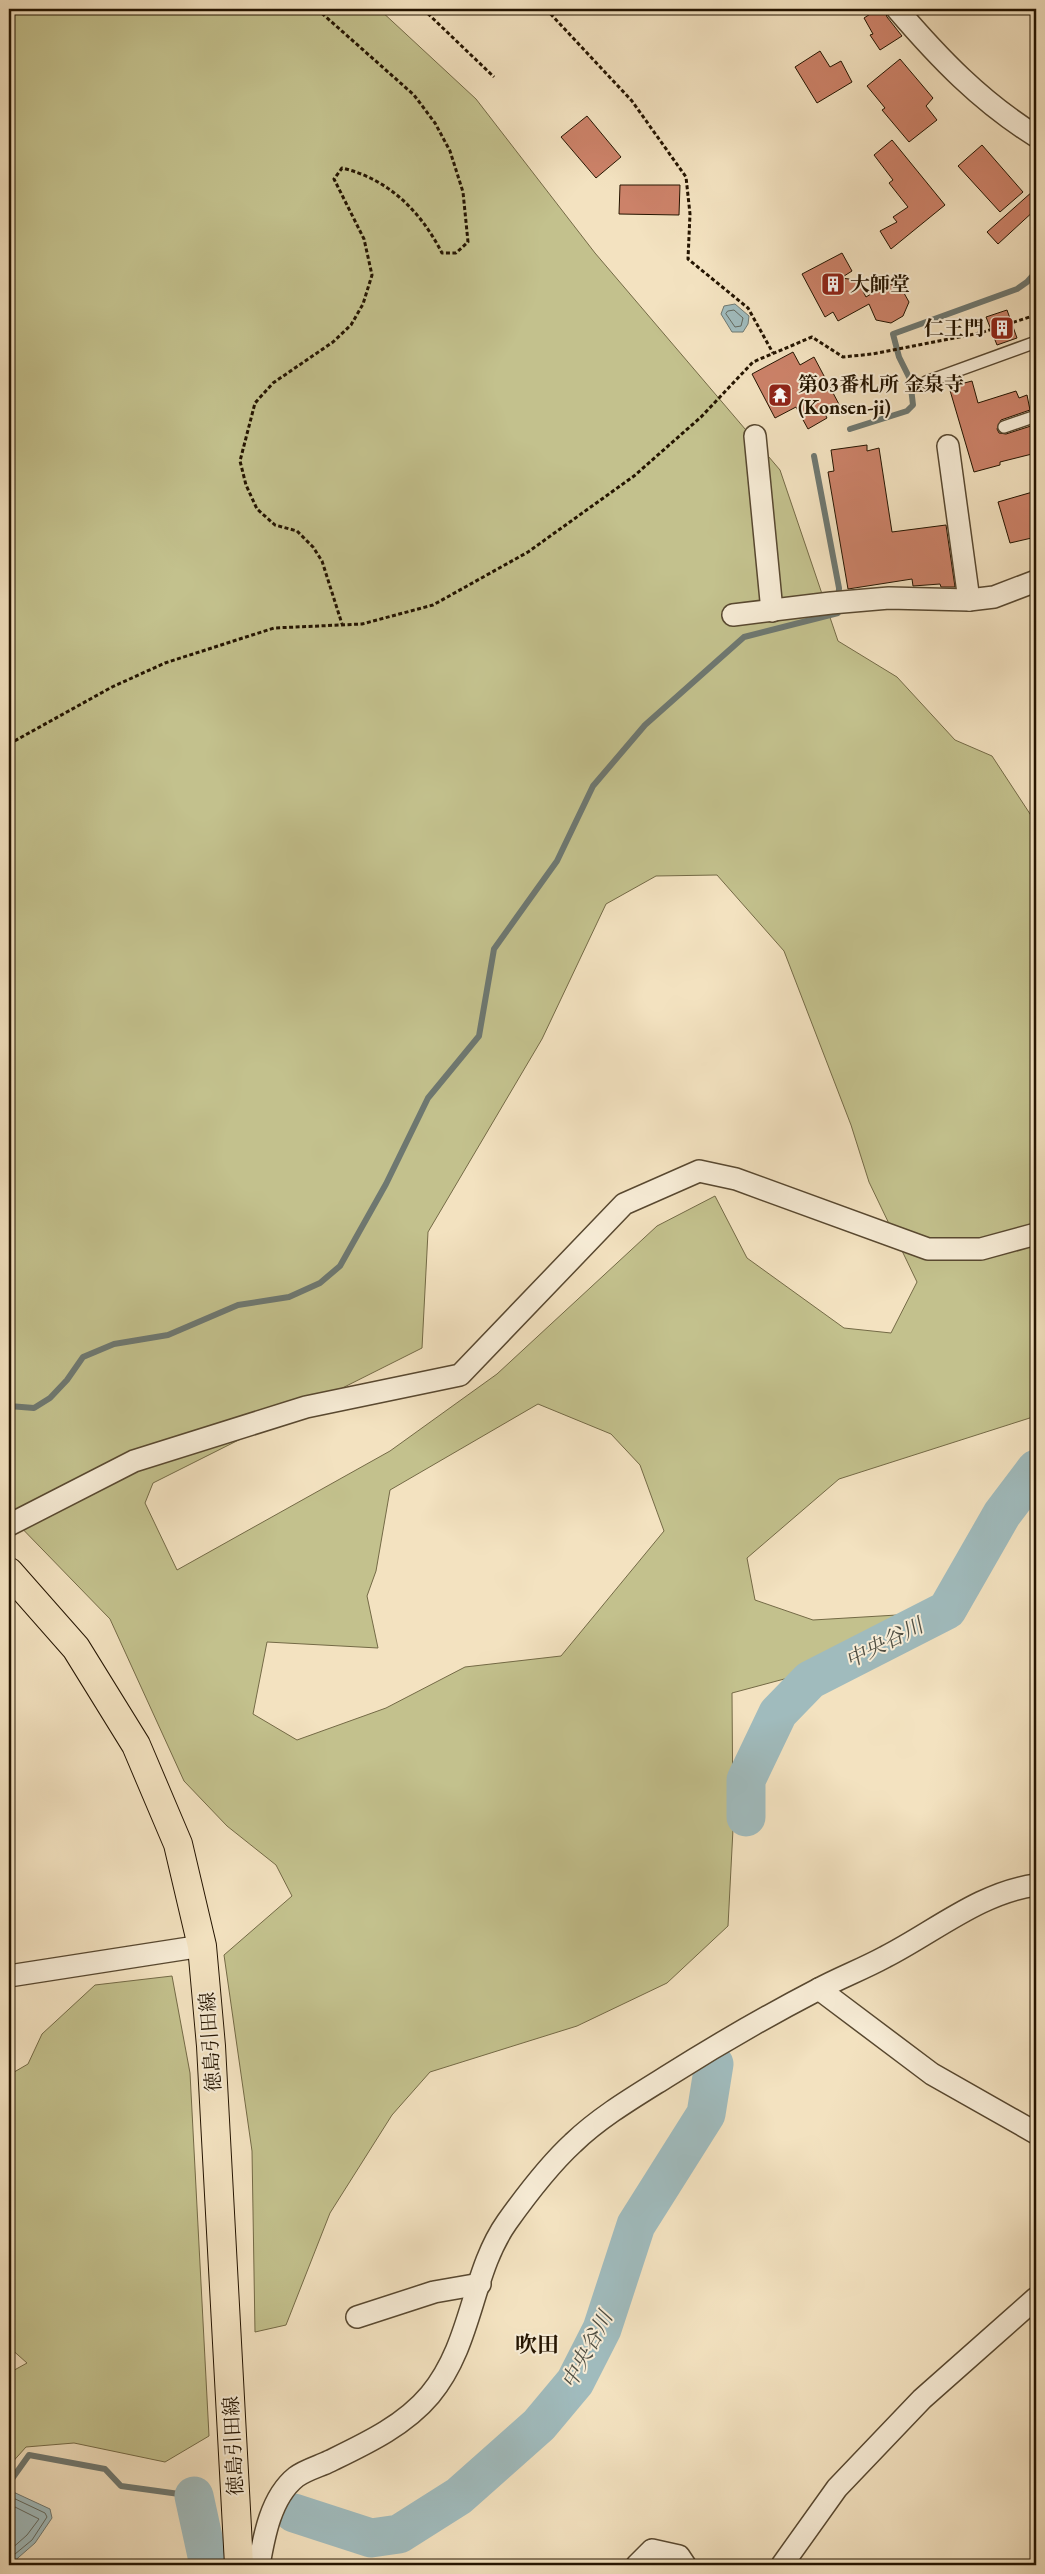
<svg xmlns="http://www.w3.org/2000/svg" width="1045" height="2574" viewBox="0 0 1045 2574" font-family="'EB Garamond','Noto Serif JP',serif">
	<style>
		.green { fill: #c3c18d; stroke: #746a46; fill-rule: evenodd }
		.water { fill: #a0bbbd; stroke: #6e7871 }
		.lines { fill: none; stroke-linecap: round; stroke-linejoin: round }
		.shore { stroke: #62685e; stroke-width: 1 }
		.stream { stroke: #6e7871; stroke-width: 6 }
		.river { stroke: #a0bbbd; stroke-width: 39 }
		.building { fill: #cc8269; stroke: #241400 }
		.service-casing { stroke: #584830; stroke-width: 14 }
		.minor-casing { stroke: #584830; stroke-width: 24 }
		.primary-casing { stroke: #241400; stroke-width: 30 }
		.path { stroke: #241400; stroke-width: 3; stroke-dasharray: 4 2.5; stroke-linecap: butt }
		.service { stroke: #f7ecd6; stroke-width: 11 }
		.minor { stroke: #f7ecd6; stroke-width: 21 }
		.primary { stroke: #f3e2c0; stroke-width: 28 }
		.labels { text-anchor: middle; stroke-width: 4; stroke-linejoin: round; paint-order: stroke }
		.poi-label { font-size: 20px; font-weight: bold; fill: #241400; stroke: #f7ecd6; text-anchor: start }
		.street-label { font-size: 20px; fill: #241400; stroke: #f7ecd6 }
		.water-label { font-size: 21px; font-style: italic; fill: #4f4e42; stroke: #f7ecd6 }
		.quarter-label { font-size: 22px; font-weight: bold; fill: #241400; stroke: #f7ecd6 }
	</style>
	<rect width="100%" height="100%" fill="#f3e2c0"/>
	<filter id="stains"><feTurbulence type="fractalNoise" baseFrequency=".004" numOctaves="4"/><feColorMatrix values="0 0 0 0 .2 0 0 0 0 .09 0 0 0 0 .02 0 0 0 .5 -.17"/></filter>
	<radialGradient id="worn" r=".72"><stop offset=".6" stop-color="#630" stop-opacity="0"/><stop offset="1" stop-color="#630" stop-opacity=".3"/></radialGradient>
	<g class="green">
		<path d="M9,9H379L476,99L595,253L780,470L838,641L897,677L955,740L992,756L1036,823V1416L839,1479L747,1558L755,1600L813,1620L897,1615L900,1648L732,1693L733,1829L728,1926L667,1983L577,2026L430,2072L392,2115L330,2213L286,2325L255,2332L252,2151L224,1955L292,1896L276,1865L227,1826L184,1781L110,1619L9,1515ZM717,875L784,951L851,1125L869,1182L917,1282L891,1333L844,1328L747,1258L715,1196L657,1226L497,1374L390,1451L177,1570L145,1503L153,1483L422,1348L428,1232L542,1039L606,904L656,876ZM538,1404L611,1434L640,1465L664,1531L561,1656L465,1667L386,1708L297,1740L253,1714L267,1642L378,1648L367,1596L376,1571L390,1490Z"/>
		<polygon points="172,1976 190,2073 209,2436 165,2462 74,2443 26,2447 9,2466 9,2373 27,2363 9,2347 9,2075 28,2064 42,2034 95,1985"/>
	</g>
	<g class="water">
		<polygon points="735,304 749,316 748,324 743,332 732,332 721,314 724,306"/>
		<polygon points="9,2490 50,2509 52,2518 35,2543 11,2564 9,2564"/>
	</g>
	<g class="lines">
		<g class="shore">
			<polygon points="728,311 734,310 743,318 741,326 735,327 726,314"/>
			<polyline points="9,2496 45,2513 47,2517 32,2540 9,2559"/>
			<polyline points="9,2504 39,2519 27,2535 9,2551"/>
		</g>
		<g class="stream">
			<polyline points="850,429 907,411 913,405 910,379 899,357 893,334 1017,289 1027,282 1036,272"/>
			<polyline points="9,1406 34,1408 50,1398 67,1380 83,1357 114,1344 168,1335 238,1305 289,1297 320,1283 340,1266 386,1184 428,1098 479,1036 494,949 557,861 593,786 645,725 744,637 838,613 839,588 814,456"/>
			<polyline points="9,2483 29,2455 105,2469 121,2486 194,2496"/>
		</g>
		<g class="river">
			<polyline points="746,1817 746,1780 778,1713 810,1680 947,1610 1002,1514 1036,1469"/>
			<polyline points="194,2496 209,2565"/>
			<polyline points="294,2513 371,2538 399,2534 459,2496 539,2425 575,2382 602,2329 636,2225 706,2114 714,2064"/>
		</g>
	</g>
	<g class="building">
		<polygon points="878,9 884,9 887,17 902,36 880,50 870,35 873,34 864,18"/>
		<polygon points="820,51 830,67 841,61 852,82 817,103 795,67"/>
		<polygon points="900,59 933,98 926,106 937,120 909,142 882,110 885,108 867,86"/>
		<polygon points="587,116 621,157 596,178 561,137"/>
		<polygon points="892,140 945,205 891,249 880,231 897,222 893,217 908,207 889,183 893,180 874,155"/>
		<polygon points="982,145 1023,192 1000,212 958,166"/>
		<polygon points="620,185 680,185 679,215 619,214"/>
		<polygon points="1033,191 1036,196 1036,209 998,244 987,232"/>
		<polygon points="842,253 852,271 841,278 857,280 866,297 887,284 900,286 909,302 903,316 891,323 876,320 869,304 838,321 833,312 825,317 802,274"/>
		<polygon points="1007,310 1017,338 997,345 986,317"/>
		<polygon points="793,352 800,365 814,357 841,408 824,412 827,418 808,429 796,407 775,418 752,374"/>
		<polygon points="972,381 978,403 1016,391 1019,398 1027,395 1030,410 1001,420 997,429 999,433 1006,434 1034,425 1036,453 1000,462 1000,465 974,472 949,387"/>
		<polygon points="867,445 867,451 879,448 892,532 946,525 955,587 941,587 940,584 913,586 912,579 848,589 828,472 834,471 831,450"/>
		<polygon points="1036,491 1036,537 1010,543 998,502"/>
	</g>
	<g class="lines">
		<g class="service-casing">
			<g id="service">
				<polyline points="926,382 1036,342"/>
				<polyline points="1004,427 1036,416"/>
			</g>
		</g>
		<g class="minor-casing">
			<g id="minor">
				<path d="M897,9C939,58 981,102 1036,136"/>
				<polyline points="755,436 772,611"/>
				<polyline points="948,446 969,600"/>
				<polyline points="733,615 831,603 889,598 969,600 994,597 1036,581"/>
				<polyline points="9,1525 134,1461 306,1407 460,1375 624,1204 699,1171 736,1179 928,1249 981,1249 1036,1234"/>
				<polyline points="9,1976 202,1946"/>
				<polyline points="819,1989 932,2074 1036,2133"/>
				<polyline points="357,2317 434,2292 480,2284"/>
				<path d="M259,2565C264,2536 271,2497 296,2477C305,2470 320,2466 330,2461C365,2444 404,2426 430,2395C473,2343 471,2273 507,2222C527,2194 548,2166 573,2143C600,2117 634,2097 666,2077C715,2046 765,2017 817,1990C839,1978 863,1969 885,1957C934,1932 981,1892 1036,1885"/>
				<polyline points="637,2565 652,2550 679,2556 685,2565"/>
				<polyline points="782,2565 837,2488 922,2399 1036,2298"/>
			</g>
		</g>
		<g class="primary-casing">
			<polyline id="primary" points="9,1572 76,1648 136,1745 178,1844 202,1946 211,2046 239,2565"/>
		</g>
		<g class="path">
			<path d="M317,9L414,95L435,123L450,151L463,192L468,242L456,253H442C421,212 389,179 342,168L334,179L364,239L372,275L363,304L351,325L333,342L273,383L255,403L240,461L246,485L257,509L275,525L297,531L313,547L322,561L342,624"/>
			<polyline points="423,9 494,77"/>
			<polyline points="546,9 632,101 686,177 690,214 688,259 748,308 773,353"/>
			<polyline points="9,744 112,687 165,663 274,628 362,624 433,605 528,552 634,476 701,417 753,362 812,337 843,357 872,354 980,333 1036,315"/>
		</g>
		<use href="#service" class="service"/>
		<use href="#minor" class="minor"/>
		<use href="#primary" class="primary"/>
	</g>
	<defs>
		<g id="building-square" transform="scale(1.25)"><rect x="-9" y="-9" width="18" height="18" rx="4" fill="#8f2418" stroke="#f7ecd6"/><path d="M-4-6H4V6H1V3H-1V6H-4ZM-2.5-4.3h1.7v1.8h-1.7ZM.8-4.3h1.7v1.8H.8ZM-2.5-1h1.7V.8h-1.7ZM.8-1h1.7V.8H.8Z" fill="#fff"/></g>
		<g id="temple-square" transform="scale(1.25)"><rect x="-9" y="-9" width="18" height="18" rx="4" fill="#8f2418" stroke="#f7ecd6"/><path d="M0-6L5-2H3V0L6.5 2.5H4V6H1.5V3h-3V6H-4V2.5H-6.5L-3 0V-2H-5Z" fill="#fff"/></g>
	</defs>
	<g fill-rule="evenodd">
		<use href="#building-square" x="833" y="284"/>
		<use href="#building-square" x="1002" y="328"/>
		<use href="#temple-square" x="780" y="395"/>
	</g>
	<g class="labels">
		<g class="poi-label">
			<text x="850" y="291">大師堂</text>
			<text x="984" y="335" text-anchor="end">仁王門</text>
			<text x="798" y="391">第03番札所 金泉寺<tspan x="798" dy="23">(Konsen-ji)</tspan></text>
		</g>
		<g class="street-label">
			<text transform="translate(210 2042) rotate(-94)" y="7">徳島引田線</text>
			<text transform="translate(233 2446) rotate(-93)" y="7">徳島引田線</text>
		</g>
		<g class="water-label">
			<text transform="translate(884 1643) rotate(-27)" y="7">中央谷川</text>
			<text transform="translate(587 2350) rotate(-62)" y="7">中央谷川</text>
		</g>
		<g class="quarter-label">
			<text x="537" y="2352">吹田</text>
		</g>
	</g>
	<rect width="1045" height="2574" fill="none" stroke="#f3e2c0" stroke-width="30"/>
	<rect x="10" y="10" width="1025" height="2554" fill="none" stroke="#241400" stroke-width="2.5"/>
	<rect x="15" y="15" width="1015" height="2544" fill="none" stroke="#241400"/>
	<rect width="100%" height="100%" filter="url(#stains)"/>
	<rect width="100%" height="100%" fill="url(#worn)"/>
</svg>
